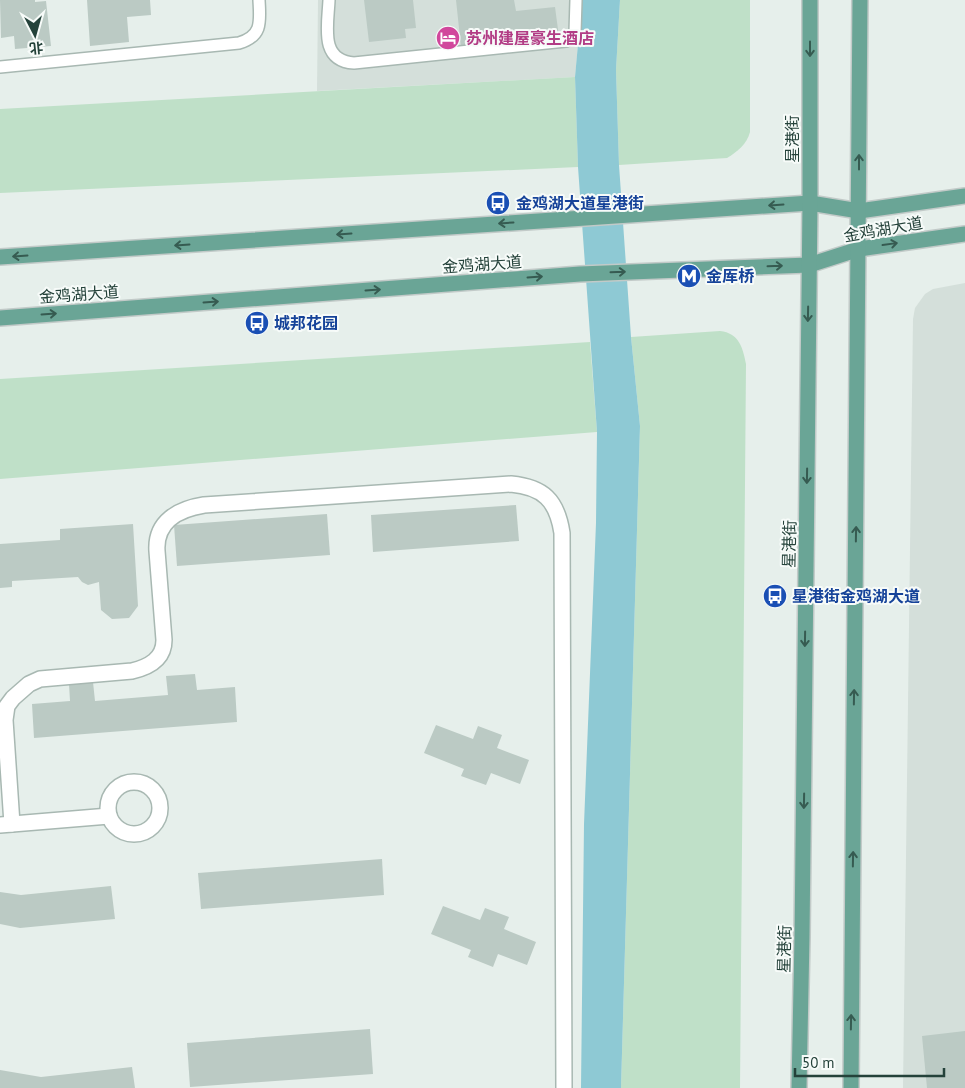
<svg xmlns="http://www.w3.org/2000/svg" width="965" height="1088" viewBox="0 0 965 1088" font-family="'PT Sans','Noto Sans SC',sans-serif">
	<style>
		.built { fill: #d4dfda }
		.green { fill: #bfe0c8 }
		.water { fill: #8ec9d4 }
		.building { fill: #bbcac4 }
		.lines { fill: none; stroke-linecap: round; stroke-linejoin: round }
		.service-casing { stroke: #a8b8b2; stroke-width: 14 }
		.minor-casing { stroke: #a8b8b2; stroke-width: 18 }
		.primary-casing { stroke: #c2cac8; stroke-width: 18 }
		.service { stroke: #fff; stroke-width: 11 }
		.minor { stroke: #fff; stroke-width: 15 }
		.primary { stroke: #6aa596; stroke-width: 15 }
		.oneway { stroke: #365b51 }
		.labels { text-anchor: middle; stroke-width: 4; stroke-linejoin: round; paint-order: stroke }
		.hotel-label { font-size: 16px; font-weight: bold; fill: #b23c85; stroke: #f7fbf9; text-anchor: start }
		.street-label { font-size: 16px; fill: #24423a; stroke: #f7fbf9 }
		.transit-label { font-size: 16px; font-weight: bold; fill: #164399; stroke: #f7fbf9; text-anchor: start }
	</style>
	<rect width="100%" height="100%" fill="#e6efeb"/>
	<g class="built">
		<polygon points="318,0 582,0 575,77 317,91"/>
		<polygon points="965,283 965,1088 903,1088 913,319 915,308 925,294 933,289"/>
	</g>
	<g class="green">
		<path d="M620,0H750V132C747,144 737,152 727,158L619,165L616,70Z"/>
		<polygon points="575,77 578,167 0,193 0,109"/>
		<path d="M720,331C739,333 743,348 746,364L740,1088H621L640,426L631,337Z"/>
		<polygon points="590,342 597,432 0,479 0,379"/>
	</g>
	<polygon class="water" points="582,0 620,0 616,70 619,165 631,337 640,426 621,1088 581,1088 584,824 596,523 597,432 578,167 575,77"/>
	<g class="building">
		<polygon points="0,0 35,0 35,2 46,1 51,46 15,49 14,36 1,38"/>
		<polygon points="87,0 150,0 151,15 127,17 129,42 90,46"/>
		<polygon points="364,0 413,0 416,28 405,29 406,38 369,42"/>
		<polygon points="456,0 514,0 516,11 555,7 559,37 461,47"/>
		<polygon points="516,505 519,541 373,552 371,515"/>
		<polygon points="327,514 330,555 177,566 174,525"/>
		<polygon points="133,524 138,606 129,618 112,619 101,610 99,582 88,585 82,582 78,577 12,581 12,587 0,588 0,544 60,540 60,529"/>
		<polygon points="195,674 197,690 235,687 237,722 34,738 32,704 70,701 69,684 93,682 95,701 168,695 166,676"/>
		<polygon points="436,725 473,739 478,726 502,735 497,748 529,760 520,784 491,773 486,785 461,776 464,769 424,753"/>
		<polygon points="382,859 384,895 201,909 198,873"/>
		<polygon points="111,886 115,919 20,928 0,924 0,892 21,895"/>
		<polygon points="443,906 480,920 485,908 509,917 504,929 536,942 527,965 498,954 493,967 468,957 471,950 431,934"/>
		<polygon points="370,1029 373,1074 190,1087 187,1043"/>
		<polygon points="965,1031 965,1088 927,1088 922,1036"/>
		<polygon points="132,1067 135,1088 0,1088 0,1070 41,1077"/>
	</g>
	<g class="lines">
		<g class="service-casing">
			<g id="service">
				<path d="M329,0C328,25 319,61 354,63L566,41L574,36L575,32L576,0"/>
				<path d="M0,67L239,43C263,36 260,21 259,0"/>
			</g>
		</g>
		<g class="minor-casing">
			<g id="minor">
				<circle cx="134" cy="808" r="26"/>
				<path d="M12,824L5,720L7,706L13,698L29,684L40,679L132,671C149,667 164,659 164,640L157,551C155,521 179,509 204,505L511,484C543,487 557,500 562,533L564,1088"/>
				<polyline points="0,825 109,816"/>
			</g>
		</g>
		<g class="primary-casing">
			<g id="primary">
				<polyline points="0,257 810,203 859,211 965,196"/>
				<polyline points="0,318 580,274 809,265 859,249 965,234"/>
				<polyline points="799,1088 802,937 810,203 810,0"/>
				<polyline points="851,1088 860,0"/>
			</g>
		</g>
		<use href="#service" class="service"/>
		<use href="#minor" class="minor"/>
		<use href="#primary" class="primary"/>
	</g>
	<defs><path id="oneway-shaft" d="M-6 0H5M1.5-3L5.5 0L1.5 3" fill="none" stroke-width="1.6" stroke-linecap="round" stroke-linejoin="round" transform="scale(1.25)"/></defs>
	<g class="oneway">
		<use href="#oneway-shaft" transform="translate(810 49) rotate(90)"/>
		<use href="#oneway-shaft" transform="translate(859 162) rotate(-90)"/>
		<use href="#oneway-shaft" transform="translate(776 205) rotate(176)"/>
		<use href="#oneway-shaft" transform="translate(506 223) rotate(176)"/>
		<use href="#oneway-shaft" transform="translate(344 234) rotate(176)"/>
		<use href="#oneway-shaft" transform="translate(890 244) rotate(-8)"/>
		<use href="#oneway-shaft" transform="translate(182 245) rotate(176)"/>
		<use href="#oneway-shaft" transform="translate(20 256) rotate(176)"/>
		<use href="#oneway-shaft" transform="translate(775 266) rotate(-2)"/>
		<use href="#oneway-shaft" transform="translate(618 272) rotate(-2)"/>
		<use href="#oneway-shaft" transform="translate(535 277) rotate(-4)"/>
		<use href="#oneway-shaft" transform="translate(373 290) rotate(-4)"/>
		<use href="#oneway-shaft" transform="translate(211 302) rotate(-4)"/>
		<use href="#oneway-shaft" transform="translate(49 314) rotate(-4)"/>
		<use href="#oneway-shaft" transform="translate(808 314) rotate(91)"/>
		<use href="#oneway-shaft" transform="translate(807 476) rotate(91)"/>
		<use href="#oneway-shaft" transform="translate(856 534) rotate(-89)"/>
		<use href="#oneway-shaft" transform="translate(805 639) rotate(91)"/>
		<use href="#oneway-shaft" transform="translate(854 697) rotate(-89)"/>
		<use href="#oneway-shaft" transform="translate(804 801) rotate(91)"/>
		<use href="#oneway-shaft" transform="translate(853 859) rotate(-89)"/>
		<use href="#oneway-shaft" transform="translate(851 1022) rotate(-89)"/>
	</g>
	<defs>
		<g id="hotel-disc" transform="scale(1.25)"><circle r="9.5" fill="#d1479c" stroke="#f7fbf9"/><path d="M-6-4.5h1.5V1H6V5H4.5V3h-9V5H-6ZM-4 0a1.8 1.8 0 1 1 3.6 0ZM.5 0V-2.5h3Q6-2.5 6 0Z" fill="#fff"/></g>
		<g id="bus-disc" transform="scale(1.25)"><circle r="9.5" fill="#1a4fb4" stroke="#f7fbf9"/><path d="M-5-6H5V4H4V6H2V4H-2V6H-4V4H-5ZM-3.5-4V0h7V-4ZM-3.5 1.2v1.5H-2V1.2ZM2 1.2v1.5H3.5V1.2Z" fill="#fff"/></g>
		<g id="metro-disc" transform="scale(1.25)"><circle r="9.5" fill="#1a4fb4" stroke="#f7fbf9"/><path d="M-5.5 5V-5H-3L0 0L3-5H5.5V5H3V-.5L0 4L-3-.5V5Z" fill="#fff"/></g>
	</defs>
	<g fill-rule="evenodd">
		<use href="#hotel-disc" x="448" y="38"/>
		<use href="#bus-disc" x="498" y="203"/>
		<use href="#metro-disc" x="689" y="276"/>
		<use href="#bus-disc" x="257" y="323"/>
		<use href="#bus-disc" x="775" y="596"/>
	</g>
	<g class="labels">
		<g class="hotel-label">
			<text x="466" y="44">苏州建屋豪生酒店</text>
		</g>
		<g class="street-label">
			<text transform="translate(792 139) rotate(-90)" y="6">星港街</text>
			<text transform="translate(883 229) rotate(-10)" y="6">金鸡湖大道</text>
			<text transform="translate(482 264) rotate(-4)" y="6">金鸡湖大道</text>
			<text transform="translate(79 294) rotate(-4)" y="6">金鸡湖大道</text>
			<text transform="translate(789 544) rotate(-89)" y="6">星港街</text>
			<text transform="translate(784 949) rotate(-89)" y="6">星港街</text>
		</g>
		<g class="transit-label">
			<text x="516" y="209">金鸡湖大道星港街</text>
			<text x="706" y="282">金厍桥</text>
			<text x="274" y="329">城邦花园</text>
			<text x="792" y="602">星港街金鸡湖大道</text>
		</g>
	</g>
	<g transform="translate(35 35) rotate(174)" stroke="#f7fbf9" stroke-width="4" paint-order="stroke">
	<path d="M0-4L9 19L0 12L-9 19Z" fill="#24423a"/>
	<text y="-8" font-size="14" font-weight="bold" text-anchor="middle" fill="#24423a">北</text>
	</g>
	<path d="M795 1068v8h149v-8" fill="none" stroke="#24423a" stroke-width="2.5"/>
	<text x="802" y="1068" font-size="15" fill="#24423a" stroke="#f7fbf9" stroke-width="4" paint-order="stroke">50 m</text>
</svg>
